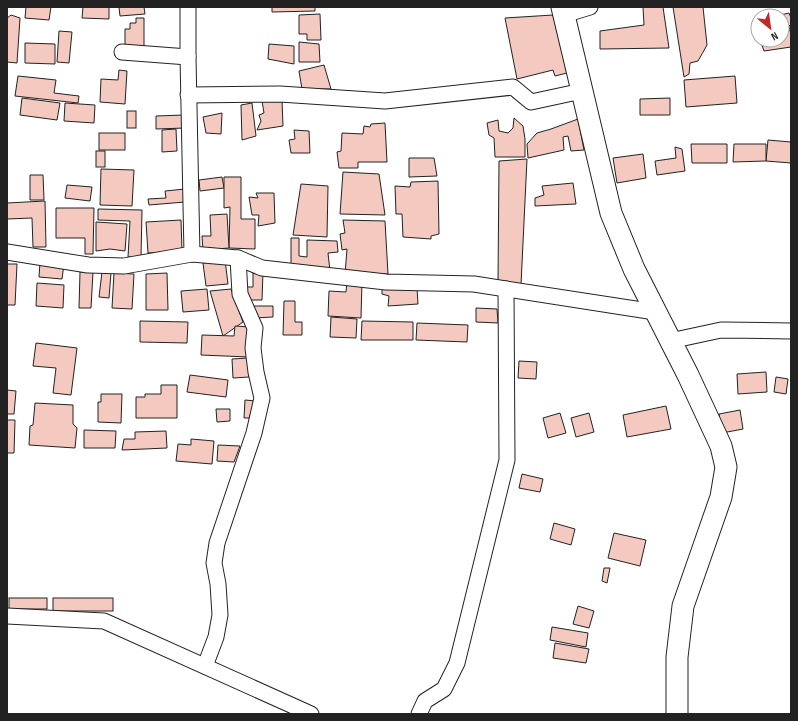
<svg xmlns="http://www.w3.org/2000/svg" width="798" height="721" viewBox="0 0 798 721" font-family="'Sofia Sans Condensed',sans-serif">
	<style>
		.building { fill: #f3c9c0; stroke: #222 }
		.lines { fill: none; stroke-linecap: round; stroke-linejoin: round }
		.street-casing { stroke: #222; stroke-width: 17 }
		.secondary-casing { stroke: #222; stroke-width: 23 }
		.street { stroke: #fff; stroke-width: 15 }
		.secondary { stroke: #fff; stroke-width: 21 }
	</style>
	<rect width="100%" height="100%" fill="#fff"/>
	<g class="building">
		<polygon points="26,7 51,7 49,20 25,18"/>
		<polygon points="83,7 109,7 109,19 82,18"/>
		<polygon points="119,7 144,7 145,14 120,16"/>
		<polygon points="272,7 315,7 315,11 272,12"/>
		<polygon points="643,7 663,7 669,48 600,49 600,31 644,25"/>
		<polygon points="673,7 703,7 707,45 698,61 690,63 689,74 684,77"/>
		<polygon points="789,13 791,18 791,24 789,26 791,35 791,47 764,51 760,40 782,40 782,16 776,16"/>
		<polygon points="320,14 321,40 307,40 307,34 299,34 299,15"/>
		<polygon points="11,15 20,18 17,63 7,62 7,18"/>
		<polygon points="553,15 567,73 555,76 553,70 517,79 505,18"/>
		<polygon points="136,18 144,18 144,47 125,47 125,29 130,29 130,23 136,23"/>
		<polygon points="758,20 758,36 752,22"/>
		<polygon points="59,31 72,32 69,63 57,62"/>
		<polygon points="299,42 319,44 320,62 299,62"/>
		<polygon points="25,43 55,44 55,64 25,63"/>
		<polygon points="269,44 294,46 294,64 268,59"/>
		<polygon points="324,65 331,89 302,89 299,71"/>
		<polygon points="119,70 127,71 125,104 100,102 101,79 118,80"/>
		<polygon points="18,76 56,80 54,93 79,96 78,103 15,96"/>
		<polygon points="735,76 737,103 686,107 684,80"/>
		<polygon points="22,98 60,103 57,120 20,115"/>
		<polygon points="670,98 670,115 640,115 640,99"/>
		<polygon points="282,100 283,126 257,130 261,121 259,115 264,113 262,101"/>
		<polygon points="65,103 95,105 94,123 64,121"/>
		<polygon points="252,103 256,136 242,140 241,105"/>
		<rect x="127" y="111" width="9" height="17"/>
		<polygon points="222,113 221,134 206,133 203,117"/>
		<polygon points="184,115 185,128 156,129 156,116"/>
		<polygon points="514,118 523,126 525,139 525,157 495,157 494,138 489,135 487,123 498,120 499,131 508,133 513,128"/>
		<polygon points="578,119 584,150 571,151 568,136 563,137 564,150 528,158 527,144 537,133 551,129"/>
		<polygon points="385,123 387,162 358,162 358,168 339,168 337,152 341,151 342,133 363,134 364,126 370,127 371,124"/>
		<polygon points="176,129 177,151 162,152 162,130"/>
		<polygon points="294,130 309,131 310,153 291,153 289,140 295,139"/>
		<rect x="99" y="133" width="26" height="17"/>
		<polygon points="768,140 791,142 791,163 766,161"/>
		<polygon points="691,144 727,144 727,163 692,163"/>
		<polygon points="734,144 766,144 766,161 733,162"/>
		<polygon points="675,147 682,149 685,171 657,175 655,161 676,158"/>
		<rect x="96" y="151" width="9" height="16"/>
		<polygon points="643,154 646,178 617,183 613,158"/>
		<polygon points="409,158 434,158 437,176 409,177"/>
		<polygon points="527,159 521,285 498,283 499,161"/>
		<polygon points="101,169 134,170 132,206 100,205"/>
		<polygon points="343,172 379,174 385,215 340,214"/>
		<polygon points="30,175 43,175 44,200 30,200"/>
		<polygon points="222,177 224,188 200,191 199,180"/>
		<polygon points="224,177 241,177 241,219 255,219 255,249 229,248 230,207 224,208"/>
		<polygon points="438,181 439,234 431,236 431,239 403,237 402,214 396,214 395,186 410,187 411,182"/>
		<polygon points="573,183 576,204 535,206 535,198 544,195 542,186"/>
		<polygon points="301,184 328,186 327,237 293,235"/>
		<polygon points="67,185 92,187 90,201 65,198"/>
		<polygon points="185,189 185,202 149,205 148,199 166,198 165,191"/>
		<polygon points="256,193 274,193 275,223 258,226 259,215 252,215 249,197 258,198"/>
		<polygon points="45,201 46,247 33,247 32,218 7,219 7,203"/>
		<polygon points="56,208 94,208 93,254 85,254 85,238 56,238"/>
		<polygon points="98,209 142,210 141,257 128,257 130,221 98,220"/>
		<polygon points="227,214 229,248 203,250 202,236 211,236 210,215"/>
		<polygon points="181,220 182,251 148,253 146,222"/>
		<polygon points="343,220 385,221 388,274 345,274 347,249 342,250 340,234 345,233"/>
		<polygon points="96,222 127,224 125,251 110,249 96,251"/>
		<polygon points="291,238 299,238 299,256 307,257 307,240 337,241 338,252 328,253 330,271 291,267"/>
		<polygon points="225,260 228,284 206,286 203,263"/>
		<polygon points="40,262 64,264 62,279 39,277"/>
		<polygon points="7,264 17,264 15,305 7,305"/>
		<polygon points="80,272 93,272 91,308 79,308"/>
		<polygon points="102,272 111,273 109,298 99,297"/>
		<polygon points="253,272 263,272 262,300 245,300 245,287 253,287"/>
		<polygon points="114,273 134,274 132,309 112,308"/>
		<polygon points="167,273 168,310 146,310 146,274"/>
		<polygon points="347,281 362,282 361,318 328,316 329,291 346,292"/>
		<polygon points="37,283 64,285 63,308 36,306"/>
		<polygon points="382,286 417,288 418,304 388,306 389,296 382,294"/>
		<polygon points="207,289 209,310 183,312 181,291"/>
		<polygon points="231,289 243,322 223,336 210,291"/>
		<polygon points="284,301 295,301 295,322 302,322 302,335 283,335"/>
		<polygon points="254,306 273,306 273,317 254,318"/>
		<polygon points="476,308 497,309 498,323 476,322"/>
		<polygon points="331,317 357,319 356,338 330,337"/>
		<polygon points="140,321 188,322 187,343 140,342"/>
		<polygon points="362,321 413,322 413,340 361,340"/>
		<polygon points="417,323 468,325 467,342 416,340"/>
		<polygon points="235,326 250,327 249,357 201,355 202,335 234,336"/>
		<polygon points="36,343 77,348 71,395 53,393 56,368 33,366"/>
		<polygon points="248,358 249,377 233,378 232,359"/>
		<polygon points="519,361 537,362 536,379 518,378"/>
		<polygon points="766,372 767,392 738,394 737,374"/>
		<polygon points="190,375 228,380 226,397 187,392"/>
		<polygon points="776,377 788,379 786,394 774,392"/>
		<polygon points="161,385 177,385 177,418 136,418 136,397 145,397 145,394 161,394"/>
		<polygon points="7,390 16,391 14,414 7,414"/>
		<polygon points="101,394 122,394 121,423 98,422 98,402 101,402"/>
		<polygon points="245,400 256,401 249,418 244,418"/>
		<polygon points="35,403 73,405 73,424 77,428 75,448 29,445 30,426 33,425"/>
		<polygon points="666,406 671,429 627,437 623,415"/>
		<polygon points="216,409 230,409 230,421 217,422"/>
		<polygon points="740,410 743,429 722,433 719,414"/>
		<polygon points="560,413 566,433 548,438 543,418"/>
		<polygon points="589,413 594,432 576,437 571,418"/>
		<polygon points="7,420 15,420 14,453 7,453"/>
		<polygon points="84,430 116,431 115,448 84,448"/>
		<polygon points="166,431 167,448 122,450 124,439 135,439 135,432"/>
		<polygon points="191,439 214,441 212,464 176,461 178,444 191,445"/>
		<polygon points="218,445 240,446 234,462 217,461"/>
		<polygon points="522,474 543,479 540,492 519,488"/>
		<polygon points="554,523 575,529 571,545 550,539"/>
		<polygon points="614,533 646,540 640,566 608,558"/>
		<polygon points="604,568 610,568 607,583 602,581"/>
		<rect x="9" y="598" width="38" height="11"/>
		<rect x="53" y="598" width="60" height="13"/>
		<polygon points="578,606 594,611 589,628 573,624"/>
		<polygon points="552,627 588,633 586,647 550,640"/>
		<polygon points="555,643 589,649 586,663 553,658"/>
	</g>
	<g class="lines">
		<g class="street-casing">
			<g id="street">
				<polyline points="188,7 188,57 192,254"/>
				<polyline points="564,15 590,7"/>
				<polyline points="122,52 188,57"/>
				<polyline points="188,95 280,94 385,101 513,87 531,102 582,91"/>
				<polyline points="7,252 88,265 124,266 192,254 238,258 262,268 386,282 474,284 655,312"/>
				<polyline points="670,341 721,330 791,331"/>
				<polyline points="7,616 104,621 311,714"/>
				<polyline points="205,666 216,637 220,615 218,584 214,563 217,543 254,433 262,398 256,372 253,348 255,328 240,294 238,258"/>
				<polyline points="419,714 425,701 444,689 457,663 507,460 506,289"/>
			</g>
		</g>
		<g class="secondary-casing">
			<polyline id="secondary" points="562,7 592,133 611,213 634,269 688,375 721,446 726,467 721,497 683,606 677,657 677,714"/>
		</g>
		<use href="#street" class="street"/>
		<use href="#secondary" class="secondary"/>
	</g>
	<rect width="798" height="721" fill="none" stroke="#222222" stroke-width="16"/>
	<g transform="translate(770 28) rotate(151)"><circle r="19" fill="#ffffff" stroke="#a7a7a7"/>
	<path d="M0-3L7 15L0 10L-7 15Z" fill="#c62828"/>
	<text y="-6" font-size="11" font-weight="bold" text-anchor="middle" fill="#222222">N</text>
	</g>
</svg>
